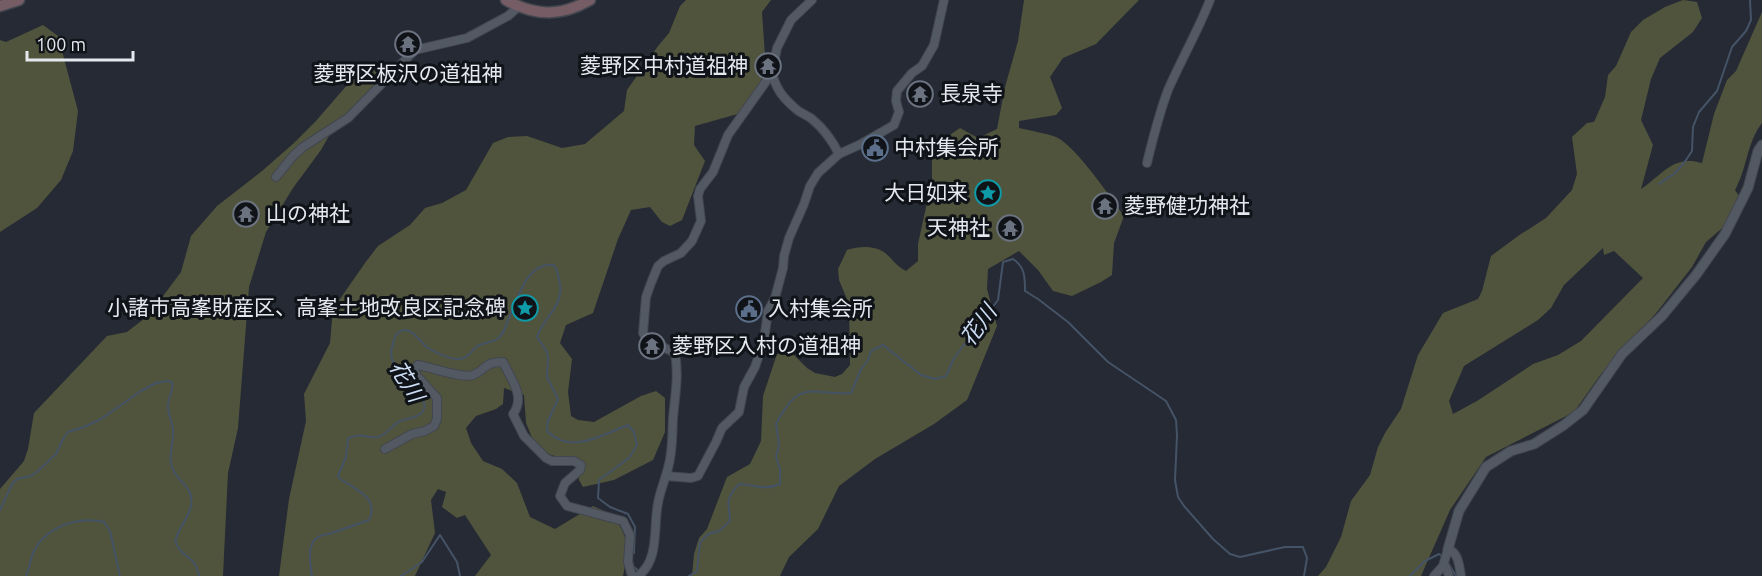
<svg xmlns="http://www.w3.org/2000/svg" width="1762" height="576" viewBox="0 0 1762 576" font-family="Ubuntu,'Noto Sans JP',sans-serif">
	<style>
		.green { fill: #51543d; fill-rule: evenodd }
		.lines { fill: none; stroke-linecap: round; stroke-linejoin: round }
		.stream { stroke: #455366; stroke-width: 2 }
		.minor-casing { stroke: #42464e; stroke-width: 10 }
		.tertiary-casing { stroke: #42464e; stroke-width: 11 }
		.secondary-casing { stroke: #42464e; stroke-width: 13 }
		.minor { stroke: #525963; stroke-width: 8 }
		.tertiary { stroke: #525963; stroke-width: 9 }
		.secondary { stroke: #755c65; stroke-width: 10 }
		.labels { text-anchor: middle; stroke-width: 6; stroke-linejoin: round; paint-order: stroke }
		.poi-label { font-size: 21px; fill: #e5e9ef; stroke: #101317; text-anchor: start }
		.water-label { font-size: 22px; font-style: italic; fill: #cedff5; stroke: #101317 }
	</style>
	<rect width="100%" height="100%" fill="#252a34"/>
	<g class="green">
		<polygon points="686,0 771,0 762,12 765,56 759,93 741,113 695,126 694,145 705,161 682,220 670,226 662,222 650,207 631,210 618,239 593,313 566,325 560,343 572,359 568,392 571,416 578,420 594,422 641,396 656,391 665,398 665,432 653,460 614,480 583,487 579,480 578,464 537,450 526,423 524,395 504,388 503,404 496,409 476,416 466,428 471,443 483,461 502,469 517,483 530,517 555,529 593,506 609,513 620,526 629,546 623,576 475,576 491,555 465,515 457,518 442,507 446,492 438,489 431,500 435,533 415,576 279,576 289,499 306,421 304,394 330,343 333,309 365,263 378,246 410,225 425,208 442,203 466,190 493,143 508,137 527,136 562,148 585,144 624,111 627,90 658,46 669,33 680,6"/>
		<path d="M1024,0H1139L1096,44L1063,58L1050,77L1062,108L1056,115L1019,121V128C1031,131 1045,133 1056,137C1075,145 1111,198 1124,216L1114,243L1112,275L1101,282L1072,296L1053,291L1038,270L1019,251L988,269L987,289L997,326L967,400L934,424L875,459L839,486L818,529L789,557L780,576H692L694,554L699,538L707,529L727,477L750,464L761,441L763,396L777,354L791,352L807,368L815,373L835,377L842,374L850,365L849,304L839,280L838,269L847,250C858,247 871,245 882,251C891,256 894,265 906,271L918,261V244L932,180V147L960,128L978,138L997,129L1005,87L1018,41Z"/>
		<path d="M1683,0L1697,2L1702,18L1693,32L1660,58L1651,79L1641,120L1653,145L1641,189C1661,176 1673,154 1702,163L1714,114L1727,80L1736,71L1762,12V123C1747,142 1747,169 1735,190L1741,199L1734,218L1706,242L1692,267L1657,312L1601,374L1574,412L1486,457L1450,510L1421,576H1318L1326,567L1341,537L1351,501L1370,475L1378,447L1385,433L1401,409L1418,355L1443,313L1478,299L1482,291L1491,256L1518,236L1546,218L1572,190L1577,174L1572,137L1587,123L1594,122L1605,97L1608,75L1616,66L1631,32L1643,20L1665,7ZM1603,248L1604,255L1614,251L1643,278L1581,341L1558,355L1533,364L1477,401L1453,414L1449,401L1464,366L1538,320L1551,308L1564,285Z"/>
		<polygon points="43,25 58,36 78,111 73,151 61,180 37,208 0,232 0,40 6,42"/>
		<polygon points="383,66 387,75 335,125 321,150 293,188 266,232 249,287 238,428 228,473 223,576 0,576 0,489 24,461 28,449 34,413 107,336 127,332 149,315 181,272 191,236 217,206 262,171 294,143 315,122 355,76"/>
	</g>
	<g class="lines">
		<g class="stream">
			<polyline points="1659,184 1675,173 1684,163 1692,151 1693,127 1699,112 1717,91 1732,47 1746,31 1751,20 1750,0"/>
			<path d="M0,510L12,484L17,479L31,476L38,471L56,454L64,437L68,432L84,427L101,419L141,391L156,383L167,381L172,382C174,389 169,396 168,404C167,413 173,422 173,431C174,441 169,452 171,463C173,481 195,484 191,506C189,518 173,536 176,543C178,552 189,556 194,563C197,567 198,572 199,576"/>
			<polyline points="632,560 633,566 644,576"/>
			<polyline points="1447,561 1456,576"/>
			<path d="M26,576C30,568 30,557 35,549C48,526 79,516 104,522L110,531L120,576"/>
			<path d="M312,576C309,558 305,536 329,534L369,520C380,499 355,488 340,479L338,476L346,457L348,439C358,431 367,439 378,437C387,435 392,425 400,421C407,418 421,418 424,409C429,389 381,373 393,344C394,341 394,338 396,335C409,320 420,343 428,348C436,353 450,359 458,359C467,359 470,353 476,347C484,342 491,343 497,339C504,335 505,327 508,320C518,300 525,262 554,265C557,270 558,274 559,279C566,306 545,314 537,337L547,352L548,358L547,377L558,399L548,421L547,431C570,455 602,435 628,425L634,432L637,445L629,458L599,480L598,498L610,507L628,514L635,527L634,553"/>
			<polyline points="401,576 422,562 440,535 457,562 460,576"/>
			<path d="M689,576L697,571L700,542L708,534L719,531L730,521C729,502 724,500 739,484C755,485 765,491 780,484V469L776,457L779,445L776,424C800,378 809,395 851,393L861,369L868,360L871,351L883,345L921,375L935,379L946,376L954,358L998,300L1003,262L1013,259C1025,267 1025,277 1025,291L1038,299L1068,322L1108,362L1166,401L1176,420L1177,435L1175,480L1178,497L1184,506L1213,539L1230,554L1240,557L1285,547H1303L1307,558L1304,576"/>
			<polyline points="1410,576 1425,561 1439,554 1443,557"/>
		</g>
		<g class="minor-casing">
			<g id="minor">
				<path d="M772,73C776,89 783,98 796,109C800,113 807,115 812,119C824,129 832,140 839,154"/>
				<path d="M1147,163C1153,138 1159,114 1168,90C1181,60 1198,31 1210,0"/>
				<polyline points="276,177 293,156 303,147 348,118 415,50 467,38 508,16 518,7"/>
				<path d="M385,449L412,434L425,431L434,426L437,419V398L417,376L414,369L418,365C430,367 463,379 473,375C487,369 484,362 503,362C511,379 526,397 513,414L524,436L546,458L552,461H574L581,465L580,470L565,483L560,496L567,506L623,521L630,535L628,562L632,576"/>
				<polyline points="666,476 691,478 698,476 716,442 722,428 739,412 744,387 755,367 764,340 768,311 775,298 783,268 784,256 789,238 804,204 810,186 818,173 839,154 859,145 894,125 899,112 896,101 897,91 912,73 922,66 934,45 944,0"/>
				<polyline points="1443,566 1446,567 1449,576"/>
				<path d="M638,576C660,560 653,527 658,503C660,491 665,480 668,468C673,451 672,435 673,418C675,396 679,375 675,353L647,339L643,333L646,297L651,283L658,266L664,261L681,253L692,241L701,221L698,196L700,189L713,172L728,135L772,73L777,48L791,20L812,0"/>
				<path d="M1434,576L1443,566L1448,549C1459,553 1459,566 1461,576"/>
			</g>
		</g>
		<g class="tertiary-casing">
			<polyline id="tertiary" points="1448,549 1459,511 1486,467 1511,451 1534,444 1564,425 1583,410 1622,354 1662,316 1696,275 1725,234 1748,188 1758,151 1762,145"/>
		</g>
		<g class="secondary-casing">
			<g id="secondary">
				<path d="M506,0C535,16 560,17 590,0"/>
				<polyline points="0,6 19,0"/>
			</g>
		</g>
		<use href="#minor" class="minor"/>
		<use href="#tertiary" class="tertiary"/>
		<use href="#secondary" class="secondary"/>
	</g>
	<defs>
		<g id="temple-ring" transform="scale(1.35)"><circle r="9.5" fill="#101317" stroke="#6b7280" stroke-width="1.5"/><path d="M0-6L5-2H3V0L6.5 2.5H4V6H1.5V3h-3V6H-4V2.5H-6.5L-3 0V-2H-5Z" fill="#6b7280"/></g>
		<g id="civic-ring" transform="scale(1.35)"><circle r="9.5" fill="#101317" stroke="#5c6f8a" stroke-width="1.5"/><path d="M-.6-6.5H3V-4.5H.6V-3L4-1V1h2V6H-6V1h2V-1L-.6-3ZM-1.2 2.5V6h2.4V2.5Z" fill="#5c6f8a"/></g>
		<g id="sight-ring" transform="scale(1.35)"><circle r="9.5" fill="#101317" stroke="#0f9aa8" stroke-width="1.5"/><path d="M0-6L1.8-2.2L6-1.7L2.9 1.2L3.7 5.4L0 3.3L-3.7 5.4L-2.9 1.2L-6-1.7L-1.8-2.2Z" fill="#0f9aa8"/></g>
	</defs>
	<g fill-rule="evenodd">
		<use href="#temple-ring" x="408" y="44"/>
		<use href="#temple-ring" x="768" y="66"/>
		<use href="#temple-ring" x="920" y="94"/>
		<use href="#civic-ring" x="875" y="148"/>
		<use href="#sight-ring" x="988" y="193"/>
		<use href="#temple-ring" x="1105" y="206"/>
		<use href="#temple-ring" x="246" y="214"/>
		<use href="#temple-ring" x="1010" y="228"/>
		<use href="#sight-ring" x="525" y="308"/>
		<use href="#civic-ring" x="749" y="309"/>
		<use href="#temple-ring" x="652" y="346"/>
	</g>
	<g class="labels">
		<g class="poi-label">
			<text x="748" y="73" text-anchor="end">菱野区中村道祖神</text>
			<text x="408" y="81" text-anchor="middle">菱野区板沢の道祖神</text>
			<text x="940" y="101">長泉寺</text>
			<text x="894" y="155">中村集会所</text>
			<text x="968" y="200" text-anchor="end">大日如来</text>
			<text x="1124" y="213">菱野健功神社</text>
			<text x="266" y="221">山の神社</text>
			<text x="990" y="235" text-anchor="end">天神社</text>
			<text x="506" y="315" text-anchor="end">小諸市高峯財産区、高峯土地改良区記念碑</text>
			<text x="768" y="316">入村集会所</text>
			<text x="672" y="353">菱野区入村の道祖神</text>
		</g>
		<g class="water-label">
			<text transform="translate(978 325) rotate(-54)" y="8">花川</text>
			<text transform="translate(407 381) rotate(59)" y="8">花川</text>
		</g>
	</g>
	<path d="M27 51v9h106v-9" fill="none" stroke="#e5e9ef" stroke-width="3"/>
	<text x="36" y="51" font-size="18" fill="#e5e9ef" stroke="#101317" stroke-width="4.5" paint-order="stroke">100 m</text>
</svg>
